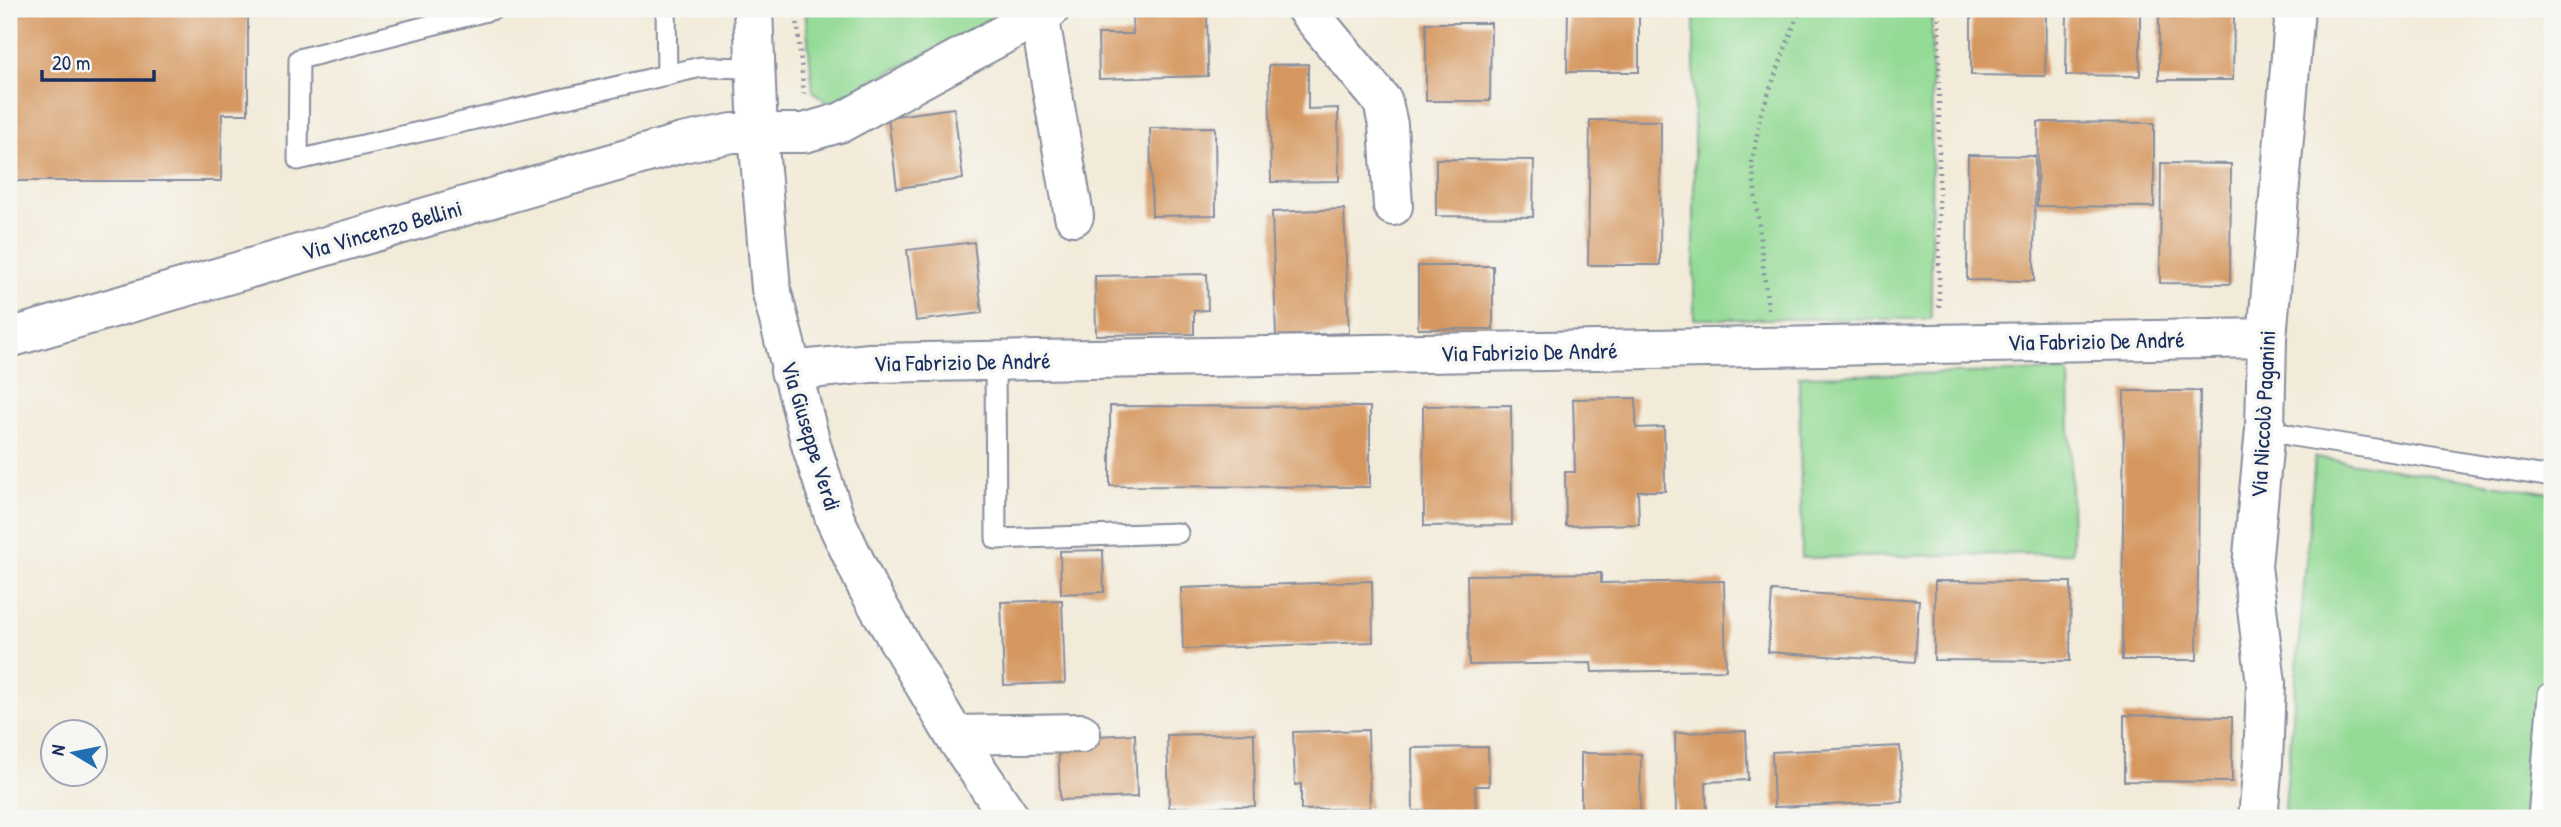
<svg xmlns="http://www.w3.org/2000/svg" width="2561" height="827" viewBox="0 0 2561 827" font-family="'Patrick Hand',sans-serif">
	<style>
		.green { fill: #93da94; stroke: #578479; stroke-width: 2 }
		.building { fill: #d5975e }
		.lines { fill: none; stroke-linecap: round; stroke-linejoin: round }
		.service-casing { stroke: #878d9c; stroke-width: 23 }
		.minor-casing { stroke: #878d9c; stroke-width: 42 }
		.path { stroke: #878d9c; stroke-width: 4.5; stroke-dasharray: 2 5; stroke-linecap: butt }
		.service { stroke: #fff; stroke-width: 19 }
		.minor { stroke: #fff; stroke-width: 38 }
		.labels { text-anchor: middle; stroke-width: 7; stroke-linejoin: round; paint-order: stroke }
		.street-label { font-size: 23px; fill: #1b2f5e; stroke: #f6f6f2 }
	</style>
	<rect width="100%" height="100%" fill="#f6f6f2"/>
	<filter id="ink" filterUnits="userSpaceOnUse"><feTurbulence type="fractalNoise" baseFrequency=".0143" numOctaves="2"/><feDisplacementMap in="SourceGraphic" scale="14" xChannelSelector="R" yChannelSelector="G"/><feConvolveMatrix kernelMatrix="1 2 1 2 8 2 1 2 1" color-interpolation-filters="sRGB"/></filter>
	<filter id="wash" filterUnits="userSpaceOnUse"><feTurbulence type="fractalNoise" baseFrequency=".00686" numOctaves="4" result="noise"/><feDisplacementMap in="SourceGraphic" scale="28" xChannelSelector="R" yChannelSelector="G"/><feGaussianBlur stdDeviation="1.57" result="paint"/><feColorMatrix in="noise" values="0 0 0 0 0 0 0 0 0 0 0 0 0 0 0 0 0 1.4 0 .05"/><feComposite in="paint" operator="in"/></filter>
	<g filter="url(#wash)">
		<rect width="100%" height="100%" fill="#f3ebd9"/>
		<g class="green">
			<polygon points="805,9 1012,9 829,104 813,91"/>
			<polygon points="1694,9 1932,9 1931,319 1694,319"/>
			<polygon points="2069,371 2072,553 1802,558 1799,376"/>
			<polygon points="2315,457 2552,493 2552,775 2529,774 2525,818 2284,818"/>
		</g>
		<g id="blocks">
			<g class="building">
				<polygon points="9,9 248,9 248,114 222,114 221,181 9,181"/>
				<polygon points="1170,9 1207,9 1208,76 1099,79 1098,34 1133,34 1132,17 1170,16"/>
				<polygon points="1568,9 1639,9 1639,72 1567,72"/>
				<polygon points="1971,11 2046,12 2045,76 1971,75"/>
				<polygon points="2067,11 2140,12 2140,76 2066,75"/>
				<polygon points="2159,16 2234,16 2233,80 2159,80"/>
				<polygon points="1426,23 1491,23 1490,101 1426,101"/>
				<polygon points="1308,64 1308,109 1338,108 1339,181 1271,182 1269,65"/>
				<polygon points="954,108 963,179 897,188 888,117"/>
				<polygon points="1590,120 1661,121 1660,265 1588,265"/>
				<polygon points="2038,122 2154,123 2154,207 2037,206"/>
				<polygon points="1215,127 1216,215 1152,216 1150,128"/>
				<polygon points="1968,155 2035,156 2034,281 1967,280"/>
				<polygon points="1436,159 1534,160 1533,217 1436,216"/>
				<polygon points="2161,163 2231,164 2230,284 2160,283"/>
				<polygon points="1344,209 1349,333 1276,336 1272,212"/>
				<polygon points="974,242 982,313 916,321 907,250"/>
				<rect x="1418" y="266" width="75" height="63"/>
				<polygon points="1207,274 1208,310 1194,311 1194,334 1096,335 1095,276"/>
				<polygon points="2124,391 2200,391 2197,660 2122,660"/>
				<polygon points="1636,398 1636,428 1664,427 1665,491 1638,491 1639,524 1566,526 1565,472 1575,472 1573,399"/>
				<polygon points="1511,405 1512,525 1424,526 1423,406"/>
				<polygon points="1110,406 1370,407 1370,487 1110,486"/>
				<polygon points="1103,550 1104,592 1061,594 1060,551"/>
				<polygon points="1601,573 1601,583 1724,581 1726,670 1592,672 1591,663 1469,665 1467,575"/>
				<polygon points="1372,581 1373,642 1183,649 1181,588"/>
				<polygon points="1935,581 2071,582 2070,661 1934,660"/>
				<polygon points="1772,591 1919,600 1915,662 1768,652"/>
				<polygon points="1062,600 1065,683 1004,685 1001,602"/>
				<polygon points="2124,715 2232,717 2232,782 2124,781"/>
				<polygon points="1368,730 1370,808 1301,810 1301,784 1295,785 1293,732"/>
				<polygon points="1746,731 1748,780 1706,782 1707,818 1676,818 1675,733"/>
				<polygon points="1254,733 1255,806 1169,808 1167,735"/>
				<polygon points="1135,734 1137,797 1060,800 1058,738"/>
				<polygon points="1900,746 1903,802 1774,807 1772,752"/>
				<polygon points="1488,747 1489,786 1475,786 1476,810 1413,811 1412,748"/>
				<polygon points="1581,753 1641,754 1640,811 1631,810 1631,818 1592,818 1593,811 1581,811"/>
			</g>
		</g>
	</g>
	<g filter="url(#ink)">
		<use href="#blocks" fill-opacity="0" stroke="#878d9c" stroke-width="2"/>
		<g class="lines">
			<g class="service-casing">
				<g id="service">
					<polyline points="494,9 299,59 298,160 701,67 755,68"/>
					<polyline points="666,9 667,75"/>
					<polyline points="995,361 996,539 1178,533"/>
					<polyline points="2265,429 2293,436 2552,477"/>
					<polyline points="2538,818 2548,694"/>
				</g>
			</g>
			<g class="minor-casing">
				<g id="minor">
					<polyline points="753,9 758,134 771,289 812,448 835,519 867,587 954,735 1010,818"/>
					<polyline points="1306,9 1383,102 1388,125 1393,206"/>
					<polyline points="1039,14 1074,216"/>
					<polyline points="9,338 682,143 733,133 804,133 842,122 1050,9"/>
					<polyline points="790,371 870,363 2267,338"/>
					<polyline points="954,735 1081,733"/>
					<polyline points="2258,818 2263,762 2266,684 2252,566 2265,429 2267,338 2295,9"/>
				</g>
			</g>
			<g class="path">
				<polyline points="796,9 804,94"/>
				<polyline points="1939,307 1939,9"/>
				<polyline points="1768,309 1752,163 1761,113 1800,9"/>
			</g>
			<use href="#service" class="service"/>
			<use href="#minor" class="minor"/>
		</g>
	</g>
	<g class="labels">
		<g class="street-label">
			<text transform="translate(382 230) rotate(-16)" y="8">Via Vincenzo Bellini</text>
			<text transform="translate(2096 341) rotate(-1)" y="8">Via Fabrizio De André</text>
			<text transform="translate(1529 352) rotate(-1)" y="8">Via Fabrizio De André</text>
			<text transform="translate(962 362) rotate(-1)" y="8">Via Fabrizio De André</text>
			<text transform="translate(2263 414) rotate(-87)" y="8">Via Niccolò Paganini</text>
			<text transform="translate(811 436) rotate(73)" y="8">Via Giuseppe Verdi</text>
		</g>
	</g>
	<rect width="2561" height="827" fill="none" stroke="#f6f6f2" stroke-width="35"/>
	<g transform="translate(74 753) rotate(280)"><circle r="33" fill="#f6f6f2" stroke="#9ea6b7" stroke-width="2"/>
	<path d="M0-5L12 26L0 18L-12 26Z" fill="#1f6fb2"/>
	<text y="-10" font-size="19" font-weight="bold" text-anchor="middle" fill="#1b2f5e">N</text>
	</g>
	<path d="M42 70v10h112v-10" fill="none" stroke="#1b2f5e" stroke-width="3.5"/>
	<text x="52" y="70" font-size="21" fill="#1b2f5e" stroke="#f6f6f2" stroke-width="5" paint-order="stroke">20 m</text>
</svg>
